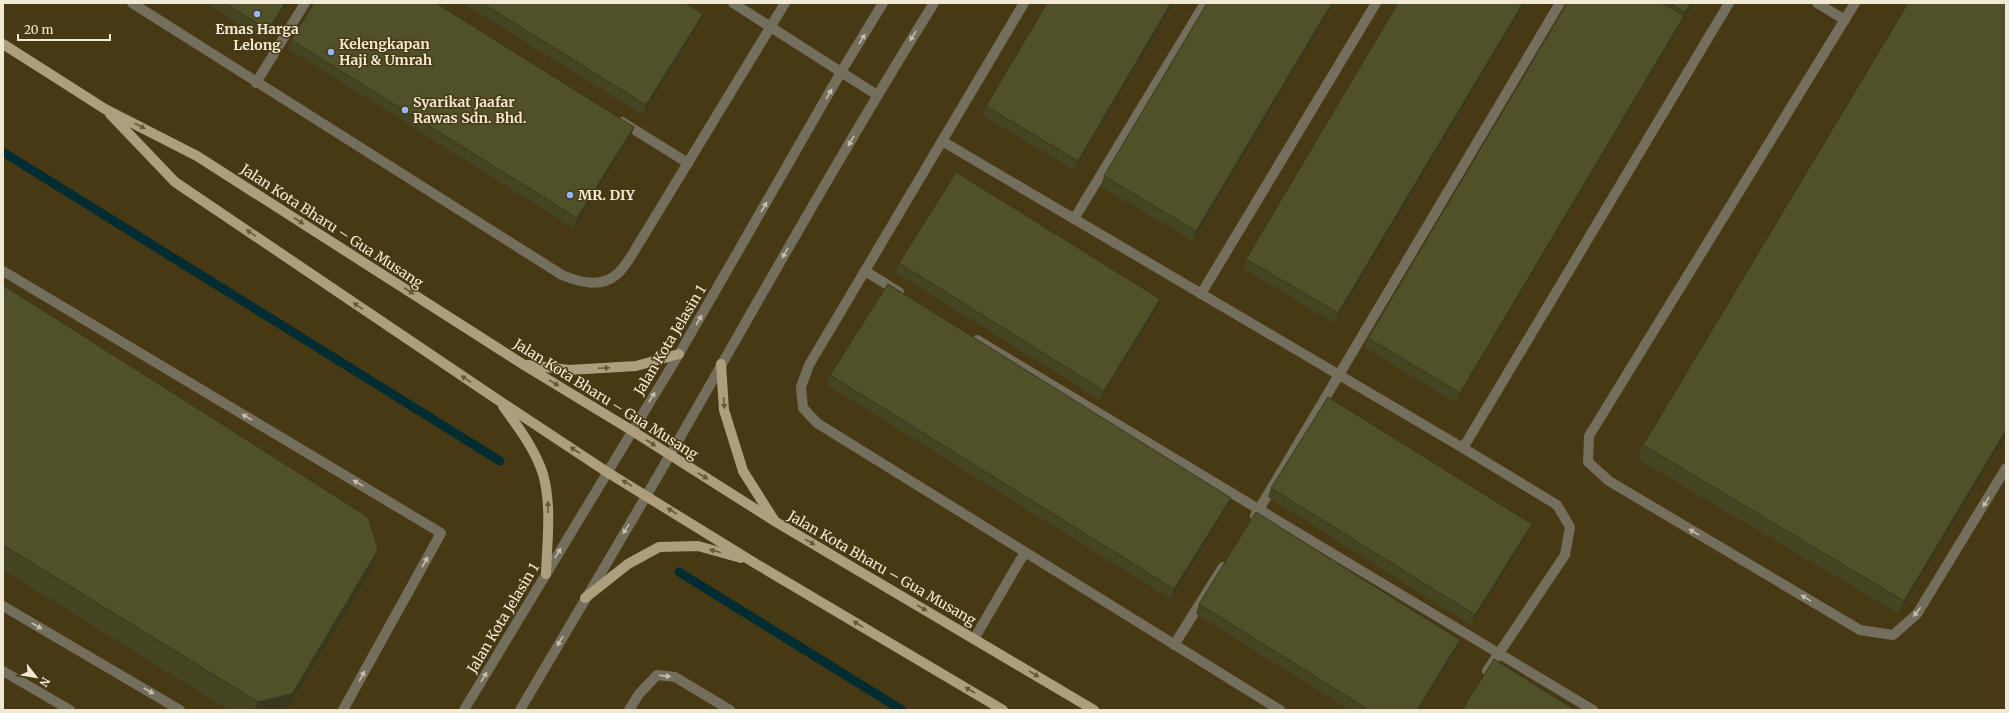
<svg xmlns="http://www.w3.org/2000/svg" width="2009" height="713" viewBox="0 0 2009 713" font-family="Merriweather,serif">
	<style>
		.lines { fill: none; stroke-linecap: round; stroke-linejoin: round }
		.stream { stroke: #002c32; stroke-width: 9 }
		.minor { stroke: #746e5d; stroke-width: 10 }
		.major { stroke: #ad9f7d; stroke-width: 10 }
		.wall { fill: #454523 }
		.shaded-wall { fill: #38381d }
		.building { fill: #505029; stroke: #38381d }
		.oneway { fill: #c6beaa }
		.oneway2 { fill: #665833 }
		.poi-dot { fill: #9ab5fd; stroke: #473913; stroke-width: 1.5 }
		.labels { text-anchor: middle; stroke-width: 3; stroke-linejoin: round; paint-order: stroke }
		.poi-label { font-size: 14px; font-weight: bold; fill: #f2e9d4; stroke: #473913; text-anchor: start }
		.street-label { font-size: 14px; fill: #f2e9d4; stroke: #473913 }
	</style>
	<rect width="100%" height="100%" fill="#473913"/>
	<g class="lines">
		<g class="stream">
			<polyline points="3,152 500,461"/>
			<polyline points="679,572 902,710"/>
		</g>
		<g class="minor">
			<path d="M132,3L562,275C579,282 600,288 616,275C621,271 626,264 630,258L785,3"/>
			<polyline points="733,3 877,95"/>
			<polyline points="1024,3 809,365 801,387 803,408 817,423 1280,710"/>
			<polyline points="1817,3 1845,20"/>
			<polyline points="1855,3 1589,436 1588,462 1609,481 1860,630 1893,635 1917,614 2006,468"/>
			<polyline points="256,83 305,3"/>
			<polyline points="622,122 688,163"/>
			<polyline points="942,141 1463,448 1557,505 1570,527 1565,555 1487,671"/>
			<polyline points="1074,219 1205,3"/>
			<polyline points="3,271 441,533 343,710"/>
			<polyline points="865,271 899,292"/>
			<polyline points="1201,294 1376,3"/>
			<polyline points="977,340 1593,710"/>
			<polyline points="1463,448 1729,3"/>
			<polyline points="1255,516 1560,3"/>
			<polyline points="3,606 180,710"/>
			<polyline points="974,639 1025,552"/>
			<polyline points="1174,645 1223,567"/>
			<polyline points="3,671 70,710"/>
			<polyline points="464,710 679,354 841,72 883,3"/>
			<path d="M520,710C570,625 621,540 670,455C757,303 842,151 934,3"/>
			<polyline points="629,710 639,694 657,675 675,677 730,710"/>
		</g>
		<g class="major">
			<polyline points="3,44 105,109 197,156 524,365 631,430 776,522 1094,710"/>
			<polyline points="110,114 175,182 498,400 607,472 753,562 1003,710"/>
			<polyline points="721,364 724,410 743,471 774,520"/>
			<polyline points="528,365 569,370 636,366 679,354"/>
			<path d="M503,406C518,427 535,449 543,474C552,506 547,542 546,574"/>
			<polyline points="585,598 628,564 659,547 698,546 741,558"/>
		</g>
	</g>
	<g class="wall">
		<polygon points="206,3 287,3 264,40"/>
		<polygon points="463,3 685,3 703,14 699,24 643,115"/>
		<polygon points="1174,3 1074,170 983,116 986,106"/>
		<polygon points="1334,3 1193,241 1101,186 1104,176"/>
		<polygon points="1398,3 1525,3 1335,323 1243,269 1246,259"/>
		<polygon points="1567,3 1694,3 1456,402 1365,348 1368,338"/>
		<polygon points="291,40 634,127 631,136 574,228 288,49"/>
		<polygon points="899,263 1157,309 1100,400 896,273"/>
		<polygon points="3,285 371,571 287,710 229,710 3,570"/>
		<polygon points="830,375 1227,508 1171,599 827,385"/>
		<polygon points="2006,435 1899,614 1638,459 1643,445"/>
		<polygon points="1271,488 1532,524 1529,533 1471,625 1268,497"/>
		<polygon points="1199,604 1460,640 1457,649 1419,710 1350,710 1196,614"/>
	</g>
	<g class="shaded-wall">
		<polygon points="285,3 287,3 264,40 268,30"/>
		<polygon points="1171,3 1174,3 1074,170 1078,161"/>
		<polygon points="1332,3 1334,3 1193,241 1196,231"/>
		<polygon points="1523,3 1525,3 1335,323 1338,313"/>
		<polygon points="1691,3 1694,3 1680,26 1685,12"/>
		<polygon points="703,14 699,24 643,115 646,105"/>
		<polygon points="1684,16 1680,26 1456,402 1460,393"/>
		<polygon points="634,127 631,136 574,228 577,218"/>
		<polygon points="1160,299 1157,309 1100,400 1104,391"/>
		<polygon points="2006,430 2006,435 1899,614 1904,601"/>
		<polygon points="1231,498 1227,508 1171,599 1174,589"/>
		<polygon points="1532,524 1529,533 1471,625 1475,615"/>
		<polygon points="378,550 371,571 287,710 255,710 258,702"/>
		<polygon points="1460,640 1457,649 1419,710 1417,710"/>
	</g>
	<g class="building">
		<polygon points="225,3 285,3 268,30"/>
		<polygon points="314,3 436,3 634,127 577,218 291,40"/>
		<polygon points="482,3 685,3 703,14 646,105"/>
		<polygon points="1047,3 1171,3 1078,161 986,106"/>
		<polygon points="1207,3 1332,3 1196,231 1104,176"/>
		<polygon points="1398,3 1523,3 1338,313 1246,259"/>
		<polygon points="1567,3 1662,3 1684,16 1460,393 1368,338"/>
		<polygon points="1670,3 1691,3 1685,12"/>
		<polygon points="1908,3 2006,3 2006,430 1904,601 1643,445"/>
		<polygon points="956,172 1160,299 1104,391 899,263"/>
		<polygon points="888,284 1231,498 1174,589 830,375"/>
		<polygon points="3,285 368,517 378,550 292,694 258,702 3,545"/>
		<polygon points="1328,397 1532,524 1475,615 1271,488"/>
		<polygon points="1256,512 1460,640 1417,710 1369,710 1199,604"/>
		<polygon points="1494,659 1575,710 1462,710"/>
	</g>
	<defs><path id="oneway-solid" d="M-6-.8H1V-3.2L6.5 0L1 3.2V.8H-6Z"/></defs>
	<g class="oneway">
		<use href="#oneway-solid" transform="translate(913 36) rotate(122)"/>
		<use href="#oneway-solid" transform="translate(862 39) rotate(-59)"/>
		<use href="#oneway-solid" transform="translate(829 94) rotate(-60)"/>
		<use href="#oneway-solid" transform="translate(851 141) rotate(120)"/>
		<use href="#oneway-solid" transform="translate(764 207) rotate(-60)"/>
		<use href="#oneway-solid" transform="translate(785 253) rotate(120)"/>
		<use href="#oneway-solid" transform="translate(699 320) rotate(-60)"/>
		<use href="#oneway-solid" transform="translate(652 397) rotate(-58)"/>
		<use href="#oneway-solid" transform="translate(247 417) rotate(-149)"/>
		<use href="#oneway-solid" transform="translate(358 483) rotate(-149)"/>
		<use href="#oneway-solid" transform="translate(1986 502) rotate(121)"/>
		<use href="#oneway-solid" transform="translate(626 529) rotate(121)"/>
		<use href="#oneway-solid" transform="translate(1694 532) rotate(-149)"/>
		<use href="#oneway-solid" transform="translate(558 553) rotate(-59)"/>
		<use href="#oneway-solid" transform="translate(425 562) rotate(-61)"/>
		<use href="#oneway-solid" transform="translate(1806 598) rotate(-149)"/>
		<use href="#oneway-solid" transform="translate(1917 612) rotate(128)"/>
		<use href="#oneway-solid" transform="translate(37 626) rotate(30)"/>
		<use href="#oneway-solid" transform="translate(560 641) rotate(120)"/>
		<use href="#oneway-solid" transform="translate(362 676) rotate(-61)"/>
		<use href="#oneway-solid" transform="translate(665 676) rotate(7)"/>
		<use href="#oneway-solid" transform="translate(484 677) rotate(-59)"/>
		<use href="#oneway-solid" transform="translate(149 691) rotate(30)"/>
	</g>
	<g class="oneway2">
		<use href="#oneway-solid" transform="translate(140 126) rotate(27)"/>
		<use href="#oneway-solid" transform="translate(299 221) rotate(33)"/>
		<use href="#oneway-solid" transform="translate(251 233) rotate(-146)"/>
		<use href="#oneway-solid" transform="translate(409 291) rotate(33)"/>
		<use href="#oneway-solid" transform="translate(358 306) rotate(-146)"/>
		<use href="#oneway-solid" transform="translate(604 368) rotate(-3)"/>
		<use href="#oneway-solid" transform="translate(466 379) rotate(-146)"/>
		<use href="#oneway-solid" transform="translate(554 383) rotate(31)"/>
		<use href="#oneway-solid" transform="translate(724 403) rotate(86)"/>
		<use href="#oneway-solid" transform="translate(651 443) rotate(33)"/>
		<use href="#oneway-solid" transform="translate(575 450) rotate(-147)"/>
		<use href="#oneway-solid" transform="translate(703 476) rotate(32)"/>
		<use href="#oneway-solid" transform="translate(627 483) rotate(-149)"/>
		<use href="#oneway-solid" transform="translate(548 507) rotate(-88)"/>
		<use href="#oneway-solid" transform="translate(672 511) rotate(-148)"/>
		<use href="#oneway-solid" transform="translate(810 542) rotate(29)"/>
		<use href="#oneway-solid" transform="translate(715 551) rotate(-165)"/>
		<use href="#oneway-solid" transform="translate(922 608) rotate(31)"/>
		<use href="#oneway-solid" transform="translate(858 624) rotate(-149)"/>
		<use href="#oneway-solid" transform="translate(1034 674) rotate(31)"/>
		<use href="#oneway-solid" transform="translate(970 690) rotate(-149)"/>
	</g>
	<g class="poi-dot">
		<circle cx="257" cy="14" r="4"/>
		<circle cx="331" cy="52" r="4"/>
		<circle cx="405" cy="110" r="4"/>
		<circle cx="570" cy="195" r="4"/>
	</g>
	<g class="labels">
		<g class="poi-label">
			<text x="257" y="34" text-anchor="middle">Emas Harga<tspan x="257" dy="16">Lelong</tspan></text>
			<text x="339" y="49">Kelengkapan<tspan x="339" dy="16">Haji &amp; Umrah</tspan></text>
			<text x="413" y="107">Syarikat Jaafar<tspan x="413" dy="16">Rawas Sdn. Bhd.</tspan></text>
			<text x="578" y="200">MR. DIY</text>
		</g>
		<g class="street-label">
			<text transform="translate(332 226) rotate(33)" y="5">Jalan Kota Bharu – Gua Musang</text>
			<text transform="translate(670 340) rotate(-59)" y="5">Jalan Kota Jelasin 1</text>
			<text transform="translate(606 399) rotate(32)" y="5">Jalan Kota Bharu – Gua Musang</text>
			<text transform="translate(882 568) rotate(30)" y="5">Jalan Kota Bharu – Gua Musang</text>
			<text transform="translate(503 618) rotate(-59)" y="5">Jalan Kota Jelasin 1</text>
		</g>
	</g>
	<rect width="2009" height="713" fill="none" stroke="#f2e9d4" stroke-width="8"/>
	<g transform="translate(36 677) rotate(121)" stroke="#473913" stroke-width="3" paint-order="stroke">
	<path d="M0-3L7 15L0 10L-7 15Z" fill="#f2e9d4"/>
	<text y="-6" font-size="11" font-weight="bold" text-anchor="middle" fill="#f2e9d4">N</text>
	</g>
	<path d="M18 34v6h92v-6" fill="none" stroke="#f2e9d4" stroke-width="2"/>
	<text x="24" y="34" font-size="12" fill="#f2e9d4" stroke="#473913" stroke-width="3" paint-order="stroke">20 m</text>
</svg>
